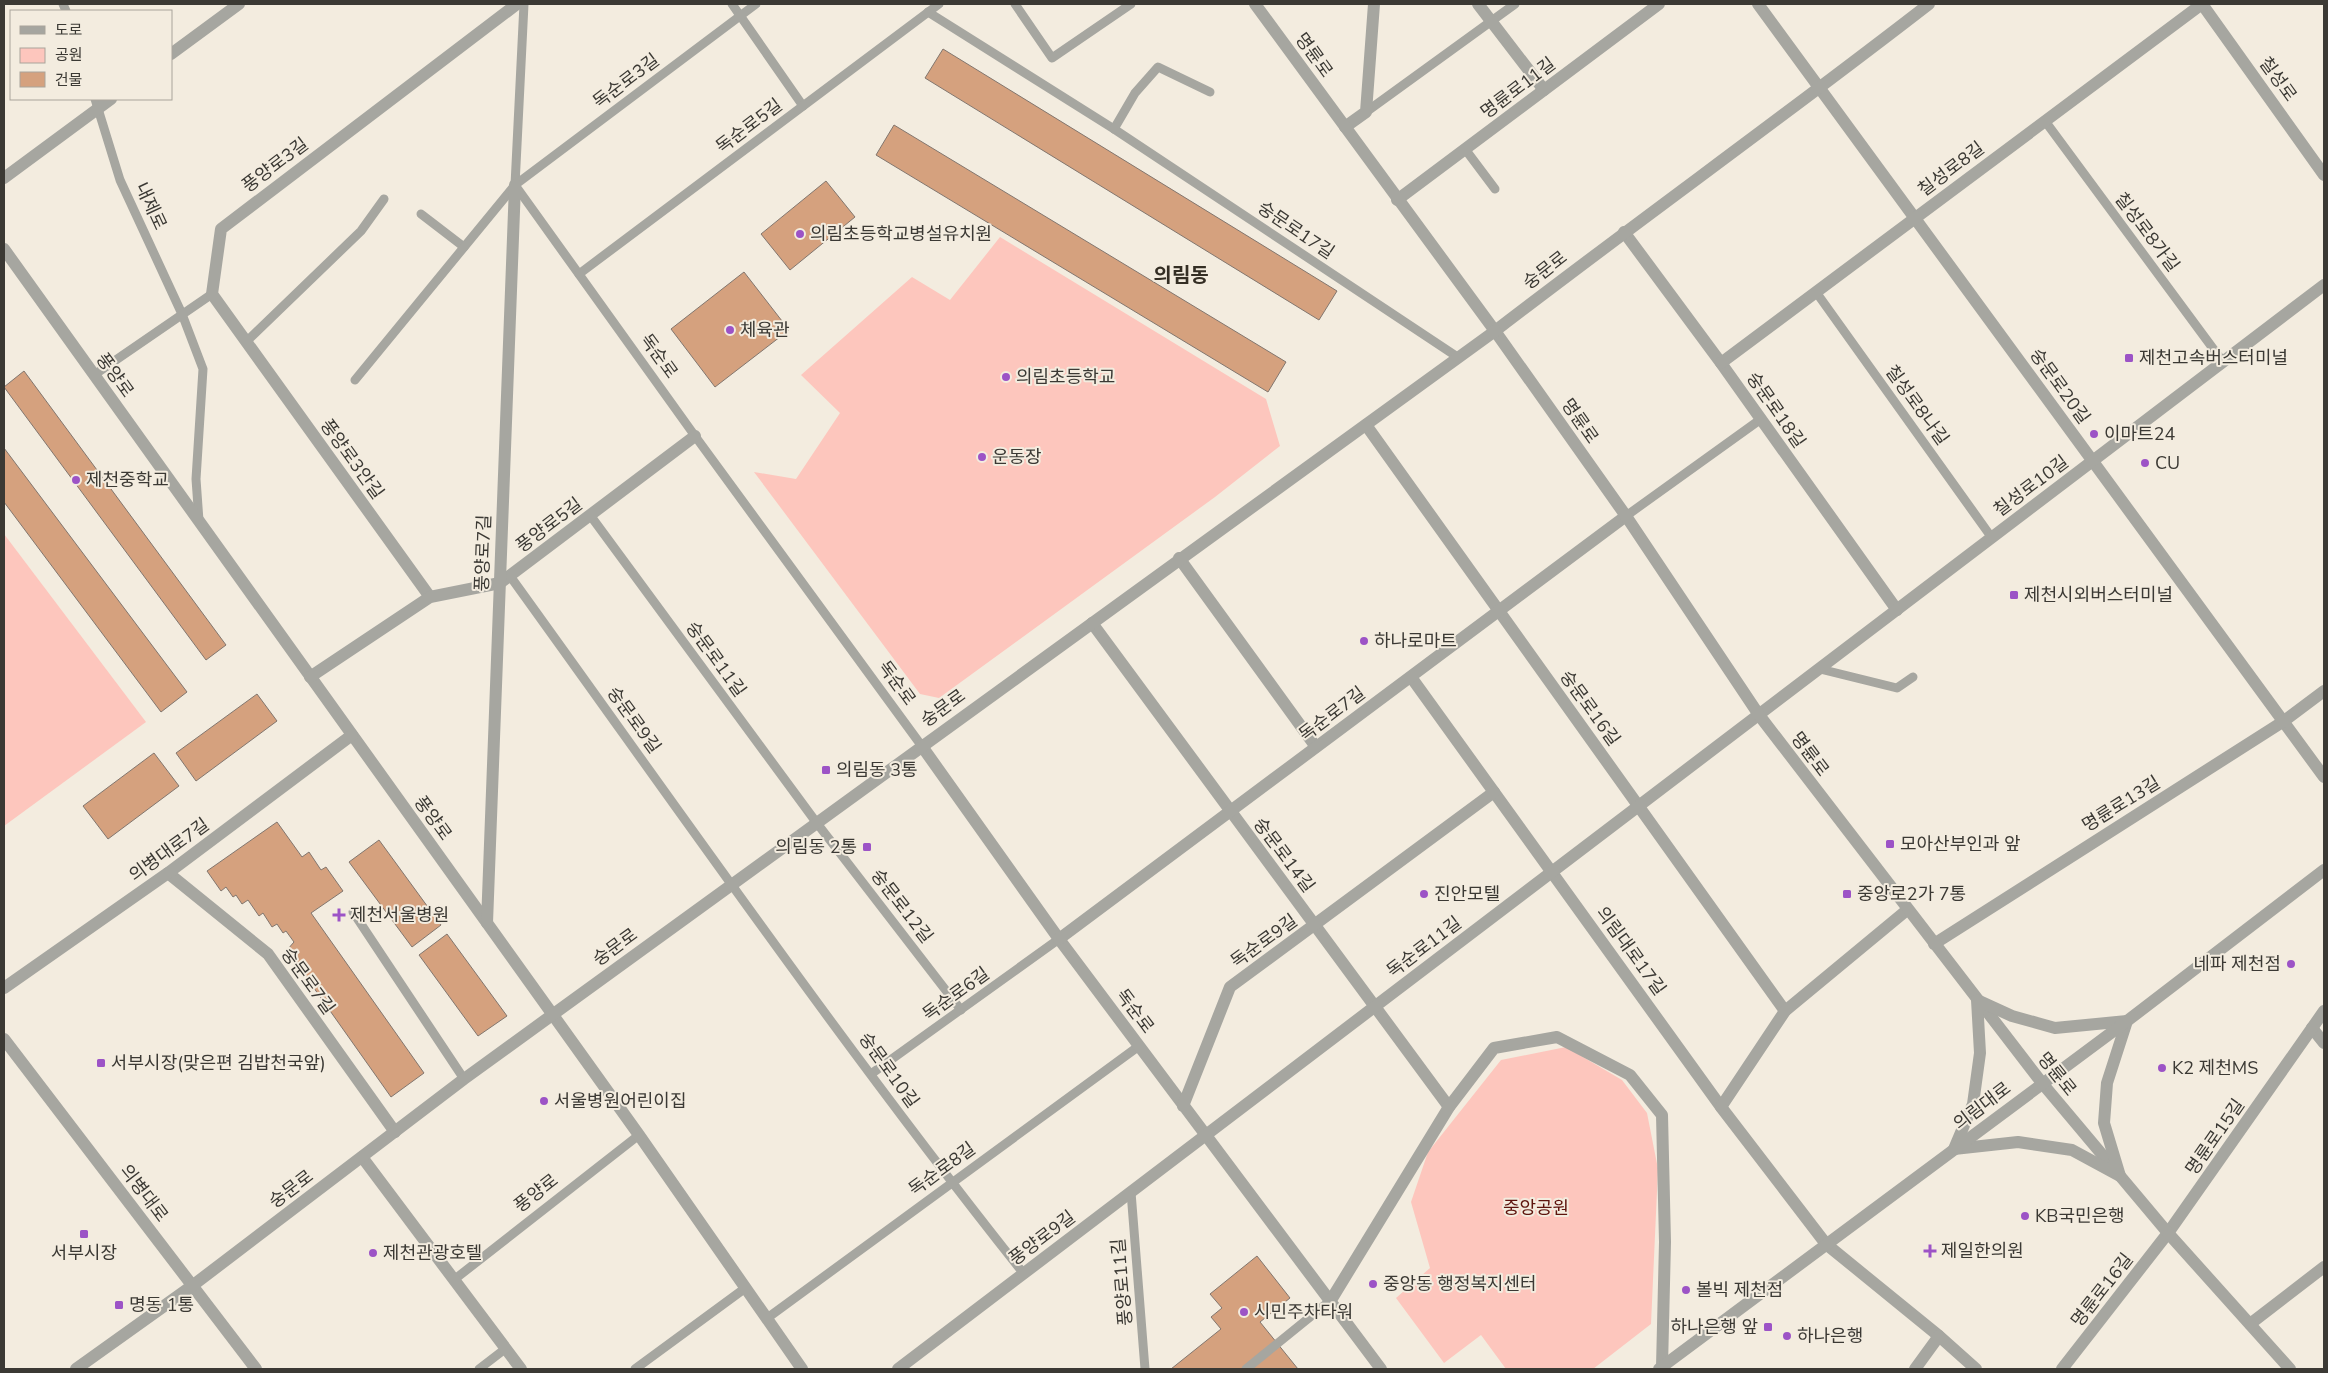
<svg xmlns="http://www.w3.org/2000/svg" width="2328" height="1373" viewBox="0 0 2328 1373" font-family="'Nunito Sans','Noto Sans KR',sans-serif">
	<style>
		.green { fill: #fdc6bd }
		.building { fill: #d5a17e; stroke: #82766e }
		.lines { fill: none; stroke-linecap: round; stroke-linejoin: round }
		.service { stroke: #a6a6a0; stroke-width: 9 }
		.minor { stroke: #a6a6a0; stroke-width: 12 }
		.tertiary { stroke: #a6a6a0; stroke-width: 12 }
		.poi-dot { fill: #9c53c6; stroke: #f3ecdf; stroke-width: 2 }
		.labels { text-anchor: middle; stroke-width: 4; stroke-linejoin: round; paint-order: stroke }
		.street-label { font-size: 18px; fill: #3b3934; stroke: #f3ecdf }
		.poi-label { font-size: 18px; fill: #3b3934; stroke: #f3ecdf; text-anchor: start }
		.park-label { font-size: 18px; fill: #5e140d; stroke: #f3ecdf }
		.quarter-label { font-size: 20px; font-weight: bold; fill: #342e24; stroke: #f3ecdf }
	</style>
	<rect width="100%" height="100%" fill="#f3ecdf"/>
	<g class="green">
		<polygon points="1000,237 1266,399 1280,446 1215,497 939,698 920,694 754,472 796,479 840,413 801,375 912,277 950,300"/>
		<polygon points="4,534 146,722 4,826"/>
		<polygon points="1566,1047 1622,1080 1647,1113 1658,1169 1651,1324 1593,1369 1506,1369 1481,1335 1444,1363 1396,1298 1430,1268 1411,1202 1428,1152 1501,1060"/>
	</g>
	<g class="building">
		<polygon points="943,49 1337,291 1319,320 925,78"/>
		<polygon points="894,125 1286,362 1268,392 876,155"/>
		<polygon points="826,181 855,217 790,270 761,234"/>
		<polygon points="744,272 789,330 715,387 671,329"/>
		<polygon points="24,371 226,645 206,660 4,387"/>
		<polygon points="4,448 187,692 161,712 4,502"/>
		<polygon points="257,694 277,721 196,781 176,753"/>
		<polygon points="154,753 179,786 108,839 83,806"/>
		<polygon points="277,822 302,857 309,852 321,870 326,867 343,891 311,913 424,1073 391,1097 287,950 294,942 286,931 283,933 277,924 272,927 263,913 259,916 248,900 242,904 236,895 233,897 226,887 221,891 207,871"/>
		<polygon points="379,840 441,925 412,947 349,862"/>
		<polygon points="447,934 507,1016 478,1036 419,955"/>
		<polygon points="1257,1256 1290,1298 1260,1322 1298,1369 1171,1369 1221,1329 1211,1317 1222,1308 1210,1294"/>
	</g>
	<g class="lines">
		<g class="service">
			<polyline points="63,4 66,11"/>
			<polyline points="524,4 515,185 695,436 921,745"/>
			<polyline points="732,4 803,106"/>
			<polyline points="1015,4 1052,58 1131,4"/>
			<polyline points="928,12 1114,129 1459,358"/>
			<polyline points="95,99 120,180 182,314 203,369 196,479 199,521"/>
			<polyline points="1366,112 1515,4"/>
			<polyline points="2045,121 2223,362"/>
			<polyline points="1114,129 1135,93 1158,67 1210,92"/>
			<polyline points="1465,149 1495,189"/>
			<polyline points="421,214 464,247"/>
			<polyline points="579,274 939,4"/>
			<polyline points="1816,292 1992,538"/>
			<polyline points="246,342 361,231 384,199"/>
			<polyline points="94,375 212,294"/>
			<polyline points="355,380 515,185 756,4"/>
			<polyline points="590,515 816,822 961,1010"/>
			<polyline points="1626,516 1761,419"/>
			<path d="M510,576C679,810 844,1048 1024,1274"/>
			<polyline points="1820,669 1897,688 1913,677"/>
			<polyline points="353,912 464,1079"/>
			<polyline points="871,1074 1059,939"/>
			<polyline points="1131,1192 1145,1369"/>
			<polyline points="455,1279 639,1135"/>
			<polyline points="766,1319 1139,1046"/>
			<polyline points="479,1369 505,1349"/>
			<polyline points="635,1369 744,1289"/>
			<polyline points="1246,1369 1331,1300"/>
		</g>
		<g class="minor">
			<polyline points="1478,4 1544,90"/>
			<polyline points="1758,4 2324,777"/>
			<polyline points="2202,4 2324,175"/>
			<polyline points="1345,127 1366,112 1374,4"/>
			<polyline points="1397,200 1659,4"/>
			<polyline points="1624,232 1721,363 1897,610"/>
			<polyline points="4,249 639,1135 802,1369"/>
			<path d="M1495,331C1638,221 1786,115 1929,4"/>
			<polyline points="1721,363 2202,4"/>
			<polyline points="1366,425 1785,1011"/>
			<polyline points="1179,558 1316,747"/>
			<polyline points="430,597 212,294 221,229 517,4"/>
			<polyline points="1092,623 1449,1107"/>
			<polyline points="310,677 430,597 500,583 695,436"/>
			<polyline points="1411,677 1721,1107 1826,1244 1939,1336 1976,1369"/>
			<polyline points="921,745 1059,939 1381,1369"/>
			<polyline points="168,873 268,954 395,1132"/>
			<polyline points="487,923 515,185"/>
			<polyline points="1059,939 1626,516"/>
			<polyline points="1934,944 2284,721 2324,691"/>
			<polyline points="4,988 168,873 352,735"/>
			<polyline points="2312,1028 2324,1043"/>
			<polyline points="1183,1106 1230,987 1494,792"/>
			<polyline points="1721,1107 1785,1011 1907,910"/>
			<polyline points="362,1157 521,1369"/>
			<polyline points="1331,1300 1449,1107 1494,1048 1557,1037 1630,1075 1662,1115 1665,1242 1662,1367 1664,1369"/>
			<polyline points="2250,1324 2324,1267"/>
			<polyline points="898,1369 2324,285"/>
			<polyline points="1915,1369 1939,1336"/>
			<polyline points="2062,1369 2168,1233 2324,1011"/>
		</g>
		<g class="tertiary">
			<polyline points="1255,4 1495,331 1626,516 1759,715 2042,1083 2168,1233 2290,1369"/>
			<polyline points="171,54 239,4"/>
			<polyline points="4,178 111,99"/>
			<polygon points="1977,1000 2012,1016 2055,1028 2127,1021 2107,1083 2104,1123 2120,1176 2072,1150 2018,1142 1954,1149 1973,1104 1980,1053"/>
			<polyline points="4,1039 256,1369"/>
			<polyline points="76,1369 192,1286 464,1079 1495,331"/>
			<polyline points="1659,1369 2127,1021 2324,870"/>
		</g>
	</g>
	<g class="poi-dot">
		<circle cx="800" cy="234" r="5"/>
		<circle cx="730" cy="330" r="5"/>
		<rect x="2124" y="353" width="10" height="10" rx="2.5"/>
		<circle cx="1006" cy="377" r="5"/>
		<circle cx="2094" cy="434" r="5"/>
		<circle cx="982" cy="457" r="5"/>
		<circle cx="2145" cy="463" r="5"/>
		<circle cx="76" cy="480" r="5"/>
		<rect x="2009" y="590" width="10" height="10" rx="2.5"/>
		<circle cx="1364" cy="641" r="5"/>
		<rect x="821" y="765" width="10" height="10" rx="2.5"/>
		<rect x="1885" y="839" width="10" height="10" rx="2.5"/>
		<rect x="862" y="842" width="10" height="10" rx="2.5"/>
		<circle cx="1424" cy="894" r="5"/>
		<rect x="1842" y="889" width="10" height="10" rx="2.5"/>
		<path d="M336.5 907.5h5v5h5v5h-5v5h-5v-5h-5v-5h5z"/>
		<circle cx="2291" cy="964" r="5"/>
		<rect x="96" y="1058" width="10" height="10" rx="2.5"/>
		<circle cx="2162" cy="1068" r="5"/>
		<circle cx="544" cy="1101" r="5"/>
		<circle cx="2025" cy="1216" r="5"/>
		<rect x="79" y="1229" width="10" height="10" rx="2.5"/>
		<path d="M1927.5 1243.5h5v5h5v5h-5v5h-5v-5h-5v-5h5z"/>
		<circle cx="373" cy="1253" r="5"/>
		<circle cx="1373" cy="1284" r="5"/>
		<circle cx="1686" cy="1290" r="5"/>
		<rect x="114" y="1300" width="10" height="10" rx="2.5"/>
		<circle cx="1244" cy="1312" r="5"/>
		<rect x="1763" y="1322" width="10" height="10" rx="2.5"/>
		<circle cx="1787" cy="1336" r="5"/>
	</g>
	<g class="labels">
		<g class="street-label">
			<text transform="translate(1314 55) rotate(54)" y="6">명륜로</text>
			<text transform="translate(2278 79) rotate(54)" y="6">칠성로</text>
			<text transform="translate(626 81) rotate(-37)" y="6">독순로3길</text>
			<text transform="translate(1518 88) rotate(-37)" y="6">명륜로11길</text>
			<text transform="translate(749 126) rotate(-37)" y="6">독순로5길</text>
			<text transform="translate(275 165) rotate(-37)" y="6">풍양로3길</text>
			<text transform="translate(1951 169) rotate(-37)" y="6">칠성로8길</text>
			<text transform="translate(151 206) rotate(65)" y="6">내제로</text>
			<text transform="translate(1296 230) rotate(34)" y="6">숭문로17길</text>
			<text transform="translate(2147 232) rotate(53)" y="6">칠성로8가길</text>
			<text transform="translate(1545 270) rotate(-38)" y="6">숭문로</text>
			<text transform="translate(659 356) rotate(54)" y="6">독순로</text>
			<text transform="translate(115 375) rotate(54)" y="6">풍양로</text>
			<text transform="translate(2060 386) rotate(54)" y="6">숭문로20길</text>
			<text transform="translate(1917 405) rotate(54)" y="6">칠성로8나길</text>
			<text transform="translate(1776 410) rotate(55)" y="6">숭문로18길</text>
			<text transform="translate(1580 421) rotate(55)" y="6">명륜로</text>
			<text transform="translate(352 459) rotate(54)" y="6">풍양로3안길</text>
			<text transform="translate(2031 486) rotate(-37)" y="6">칠성로10길</text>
			<text transform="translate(549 525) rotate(-37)" y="6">풍양로5길</text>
			<text transform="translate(483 553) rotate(-88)" y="6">풍양로7길</text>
			<text transform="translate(716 659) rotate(54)" y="6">숭문로11길</text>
			<text transform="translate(897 683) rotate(54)" y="6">독순로</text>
			<text transform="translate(943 708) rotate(-36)" y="6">숭문로</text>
			<text transform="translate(1590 708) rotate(54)" y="6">숭문로16길</text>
			<text transform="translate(1332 714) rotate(-37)" y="6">독순로7길</text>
			<text transform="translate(634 720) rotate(54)" y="6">숭문로9길</text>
			<text transform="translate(1810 754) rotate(53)" y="6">명륜로</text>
			<text transform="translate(2121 804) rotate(-32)" y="6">명륜로13길</text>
			<text transform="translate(433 818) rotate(54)" y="6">풍양로</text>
			<text transform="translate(169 850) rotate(-36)" y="6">의병대로7길</text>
			<text transform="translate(1284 855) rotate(53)" y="6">숭문로14길</text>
			<text transform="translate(902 906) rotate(52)" y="6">숭문로12길</text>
			<text transform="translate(1264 941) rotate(-36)" y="6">독순로9길</text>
			<text transform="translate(615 947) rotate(-36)" y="6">숭문로</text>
			<text transform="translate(1424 947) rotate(-37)" y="6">독순로11길</text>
			<text transform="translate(1631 951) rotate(54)" y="6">의림대로17길</text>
			<text transform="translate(308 981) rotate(54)" y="6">숭문로7길</text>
			<text transform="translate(956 994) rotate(-36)" y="6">독순로6길</text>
			<text transform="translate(1135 1011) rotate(53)" y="6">독순로</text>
			<text transform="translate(889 1070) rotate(54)" y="6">숭문로10길</text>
			<text transform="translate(2057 1074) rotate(51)" y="6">명륜로</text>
			<text transform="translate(1982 1106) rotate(-37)" y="6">의림대로</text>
			<text transform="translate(2215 1137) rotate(-55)" y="6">명륜로15길</text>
			<text transform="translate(942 1169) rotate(-36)" y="6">독순로8길</text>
			<text transform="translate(291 1189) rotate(-37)" y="6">숭문로</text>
			<text transform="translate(144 1193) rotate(53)" y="6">의병대로</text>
			<text transform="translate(536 1193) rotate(-38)" y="6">풍양로</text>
			<text transform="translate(1042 1238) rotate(-37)" y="6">풍양로9길</text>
			<text transform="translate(1122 1282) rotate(-95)" y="6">풍양로11길</text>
			<text transform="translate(2102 1290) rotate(-52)" y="6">명륜로16길</text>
		</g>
		<g class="poi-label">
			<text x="810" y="240">의림초등학교병설유치원</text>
			<text x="740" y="336">체육관</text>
			<text x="2139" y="364">제천고속버스터미널</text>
			<text x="1016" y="383">의림초등학교</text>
			<text x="2104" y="440">이마트24</text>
			<text x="992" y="463">운동장</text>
			<text x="2155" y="469">CU</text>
			<text x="86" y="486">제천중학교</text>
			<text x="2024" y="601">제천시외버스터미널</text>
			<text x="1374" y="647">하나로마트</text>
			<text x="836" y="776">의림동 3통</text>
			<text x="1900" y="850">모아산부인과 앞</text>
			<text x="857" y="853" text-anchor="end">의림동 2통</text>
			<text x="1434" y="900">진안모텔</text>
			<text x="1857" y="900">중앙로2가 7통</text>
			<text x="350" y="921">제천서울병원</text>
			<text x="2281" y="970" text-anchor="end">네파 제천점</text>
			<text x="111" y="1069">서부시장(맞은편 김밥천국앞)</text>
			<text x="2172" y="1074">K2 제천MS</text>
			<text x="554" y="1107">서울병원어린이집</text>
			<text x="2035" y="1222">KB국민은행</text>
			<text x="1941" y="1257">제일한의원</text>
			<text x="84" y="1259" text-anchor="middle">서부시장</text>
			<text x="383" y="1259">제천관광호텔</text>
			<text x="1383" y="1290">중앙동 행정복지센터</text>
			<text x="1696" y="1296">볼빅 제천점</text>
			<text x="129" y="1311">명동 1통</text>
			<text x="1254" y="1318">시민주차타워</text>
			<text x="1758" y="1333" text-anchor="end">하나은행 앞</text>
			<text x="1797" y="1342">하나은행</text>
		</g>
		<g class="park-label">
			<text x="1536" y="1214">중앙공원</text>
		</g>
		<g class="quarter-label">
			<text x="1181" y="282">의림동</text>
		</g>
	</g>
	<rect width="2328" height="1373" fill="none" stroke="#3b3934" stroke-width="10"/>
	<rect x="10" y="10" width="162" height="90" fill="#f3ecdf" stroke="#a9a49b"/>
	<rect x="20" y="26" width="25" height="8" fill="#a6a6a0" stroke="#a9a49b"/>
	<text x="55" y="35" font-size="15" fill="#3b3934">도로</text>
	<rect x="20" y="48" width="25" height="15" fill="#fdc6bd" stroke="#a9a49b"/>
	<text x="55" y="60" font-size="15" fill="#3b3934">공원</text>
	<rect x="20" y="72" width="25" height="15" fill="#d5a17e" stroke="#a9a49b"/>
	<text x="55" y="85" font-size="15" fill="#3b3934">건물</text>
</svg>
